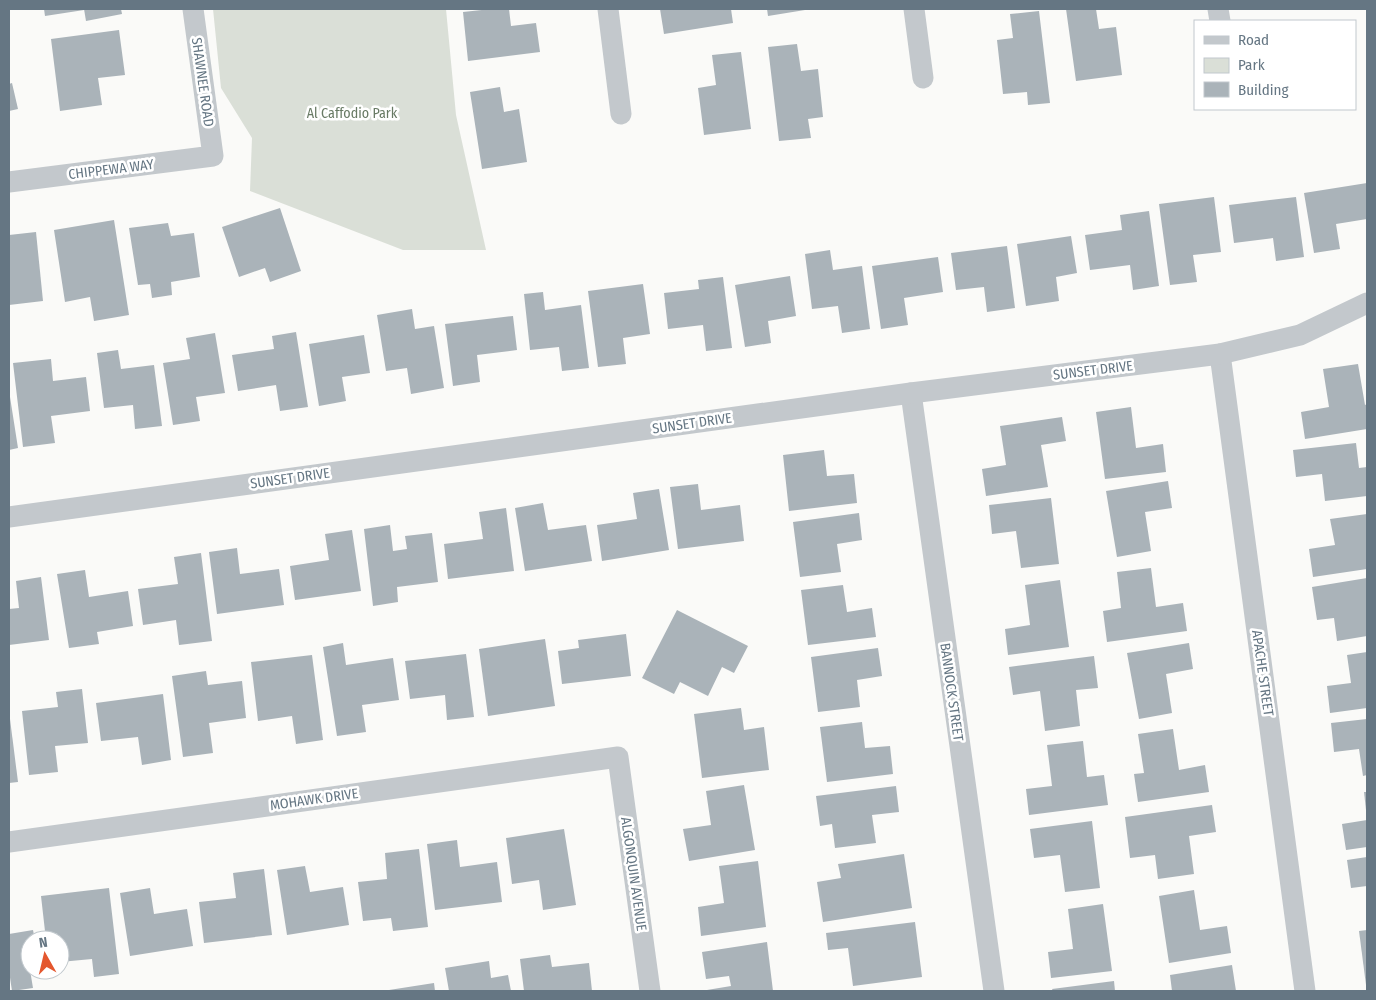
<svg xmlns="http://www.w3.org/2000/svg" width="1376" height="1000" viewBox="0 0 1376 1000" font-family="'Fira Sans Condensed',sans-serif">
	<style>
		.green { fill: #dadfd7 }
		.building { fill: #aab3b9 }
		.lines { fill: none; stroke-linecap: round; stroke-linejoin: round }
		.street { stroke: #c3c8cc; stroke-width: 21 }
		.labels { text-anchor: middle; stroke-width: 5; stroke-linejoin: round; paint-order: stroke }
		.street-label { font-size: 14px; fill: #657683; stroke: #fff }
		.park-label { font-size: 14px; fill: #687a64; stroke: #fff }
	</style>
	<rect width="100%" height="100%" fill="#fafaf8"/>
	<polygon class="green" points="213,9 446,9 456,115 486,250 403,250 250,191 252,138 221,88"/>
	<g class="building">
		<polygon points="44,9 84,9 84,10 45,16"/>
		<polygon points="84,9 121,9 122,14 86,21"/>
		<polygon points="491,9 509,9 511,26 536,23 540,52 468,61 463,12"/>
		<polygon points="660,9 731,9 733,23 664,34"/>
		<polygon points="767,9 804,9 805,10 768,16"/>
		<polygon points="1066,9 1096,9 1099,29 1116,27 1122,75 1076,81"/>
		<polygon points="1039,11 1050,103 1028,105 1027,92 1003,94 997,40 1013,38 1010,14"/>
		<polygon points="119,30 125,75 98,78 102,105 60,111 51,39"/>
		<polygon points="797,44 801,71 818,69 823,117 808,119 811,138 779,141 768,47"/>
		<polygon points="741,52 751,129 704,135 698,88 716,85 712,55"/>
		<polygon points="12,83 18,109 9,111 9,84"/>
		<polygon points="500,87 504,112 519,109 527,162 482,169 470,92"/>
		<polygon points="1367,183 1367,219 1336,224 1340,249 1314,253 1304,193"/>
		<polygon points="1214,197 1221,252 1193,255 1197,282 1170,285 1159,204"/>
		<polygon points="1296,197 1304,257 1276,261 1273,238 1234,243 1229,205"/>
		<polygon points="280,208 301,271 270,282 265,268 239,277 222,227"/>
		<polygon points="1149,211 1159,286 1133,290 1130,265 1090,270 1085,235 1122,230 1120,215"/>
		<polygon points="114,220 129,315 94,321 90,297 65,302 54,230"/>
		<polygon points="168,223 171,236 194,233 200,277 171,282 172,295 152,298 150,284 138,285 129,228"/>
		<polygon points="36,232 43,301 9,305 9,235"/>
		<polygon points="1071,236 1077,273 1056,277 1059,301 1026,306 1017,244"/>
		<polygon points="1007,246 1015,308 987,312 984,287 956,290 951,253"/>
		<polygon points="830,250 833,270 862,266 870,329 842,333 838,306 812,309 805,254"/>
		<polygon points="938,257 943,292 904,298 908,325 881,329 872,266"/>
		<polygon points="790,276 796,316 768,321 771,343 745,347 735,285"/>
		<polygon points="723,277 732,348 706,351 703,325 668,329 664,293 699,289 698,280"/>
		<polygon points="643,284 650,334 623,338 626,364 598,367 588,291"/>
		<polygon points="543,292 545,310 581,305 589,368 562,371 559,347 530,350 524,294"/>
		<polygon points="412,309 415,329 434,326 444,388 411,394 407,368 386,371 377,315"/>
		<polygon points="513,316 517,350 477,355 480,382 453,386 445,324"/>
		<polygon points="296,332 308,407 280,411 276,385 238,391 232,355 274,349 272,336"/>
		<polygon points="215,333 225,393 196,397 200,421 173,425 163,363 190,359 186,338"/>
		<polygon points="364,335 370,373 342,377 346,401 319,406 309,344"/>
		<polygon points="118,350 121,369 154,365 162,426 135,429 133,405 104,408 97,353"/>
		<polygon points="51,359 53,381 86,377 90,411 51,416 55,443 23,447 13,363"/>
		<polygon points="1358,364 1365,405 1367,404 1367,429 1305,439 1301,412 1329,407 1323,369"/>
		<polygon points="9,397 10,397 18,448 9,450"/>
		<polygon points="1131,407 1136,448 1163,444 1166,472 1105,479 1096,412"/>
		<polygon points="1062,417 1066,441 1041,445 1048,487 986,496 982,469 1006,465 1000,426"/>
		<polygon points="1356,443 1359,468 1367,467 1367,496 1325,501 1322,474 1296,477 1293,450"/>
		<polygon points="824,450 827,476 854,474 857,503 789,511 783,455"/>
		<polygon points="1168,481 1172,508 1145,512 1151,551 1117,557 1106,491"/>
		<polygon points="698,484 701,510 740,505 744,541 678,549 670,487"/>
		<polygon points="659,489 669,550 602,561 597,525 637,519 633,493"/>
		<polygon points="1051,498 1059,564 1021,568 1016,531 992,534 989,505"/>
		<polygon points="543,503 548,530 586,525 592,561 525,571 515,508"/>
		<polygon points="506,508 514,571 448,579 444,544 483,539 479,512"/>
		<polygon points="859,513 862,540 837,544 841,572 800,577 793,522"/>
		<polygon points="1367,514 1367,569 1313,577 1309,549 1335,545 1330,519"/>
		<polygon points="390,525 393,551 407,549 405,536 432,533 438,582 397,587 398,602 373,606 364,529"/>
		<polygon points="352,530 361,591 295,600 290,566 329,560 325,534"/>
		<polygon points="237,548 240,574 279,569 284,605 217,614 209,552"/>
		<polygon points="201,553 212,641 179,645 176,620 143,625 138,589 178,584 174,557"/>
		<polygon points="1151,568 1156,607 1183,603 1187,631 1107,642 1103,611 1121,608 1117,572"/>
		<polygon points="85,570 89,597 128,591 133,626 97,632 99,644 69,648 57,574"/>
		<polygon points="41,577 49,640 9,645 9,609 19,608 16,581"/>
		<polygon points="1367,578 1367,636 1337,641 1334,618 1317,620 1312,587"/>
		<polygon points="1060,580 1069,647 1008,655 1005,629 1030,625 1025,585"/>
		<polygon points="843,585 847,612 872,608 876,637 808,645 801,590"/>
		<polygon points="677,610 748,646 734,673 722,667 708,696 680,682 674,694 642,678"/>
		<polygon points="626,634 631,676 562,684 558,651 579,648 578,640"/>
		<polygon points="545,639 555,706 488,716 479,649"/>
		<polygon points="343,643 346,665 393,658 399,700 362,705 366,732 337,736 323,647"/>
		<polygon points="1189,643 1193,669 1166,674 1172,713 1139,719 1127,653"/>
		<polygon points="878,648 882,676 857,680 860,707 818,712 811,657"/>
		<polygon points="1367,652 1367,708 1330,713 1327,686 1351,683 1347,655"/>
		<polygon points="466,654 474,717 447,720 445,695 410,699 405,661"/>
		<polygon points="312,655 323,740 296,744 292,716 258,721 251,662"/>
		<polygon points="1094,656 1098,688 1076,690 1080,726 1045,731 1040,691 1013,695 1009,667"/>
		<polygon points="206,671 208,685 242,681 246,718 209,723 213,753 183,757 172,676"/>
		<polygon points="82,689 88,743 55,746 58,772 29,775 22,711 58,707 56,692"/>
		<polygon points="163,694 171,760 142,765 138,737 101,741 96,703"/>
		<polygon points="741,708 744,730 764,727 769,770 702,778 694,714"/>
		<polygon points="9,719 10,719 18,782 9,783"/>
		<polygon points="1367,719 1367,775 1363,776 1359,749 1334,752 1331,723"/>
		<polygon points="862,722 865,748 890,746 893,774 827,782 820,727"/>
		<polygon points="1173,729 1179,770 1205,765 1209,792 1138,802 1134,774 1144,773 1138,734"/>
		<polygon points="1083,741 1087,777 1104,775 1108,805 1029,815 1026,789 1052,786 1047,745"/>
		<polygon points="744,785 755,850 689,861 683,829 711,825 706,791"/>
		<polygon points="896,786 899,812 872,815 876,843 835,848 832,824 820,826 816,796"/>
		<polygon points="1364,792 1367,792 1367,810 1366,810"/>
		<polygon points="1212,805 1216,832 1189,836 1194,874 1158,879 1155,855 1130,858 1125,817"/>
		<polygon points="1367,820 1367,847 1346,850 1342,824"/>
		<polygon points="1092,821 1100,888 1065,892 1060,855 1034,858 1030,829"/>
		<polygon points="564,829 576,905 543,910 539,880 512,884 506,838"/>
		<polygon points="457,840 460,867 497,862 502,902 435,910 427,844"/>
		<polygon points="419,849 428,927 393,931 391,918 363,921 358,882 387,879 385,853"/>
		<polygon points="904,854 912,908 823,922 817,882 841,878 838,864"/>
		<polygon points="1367,857 1367,886 1351,888 1347,860"/>
		<polygon points="758,861 766,927 701,936 698,907 724,903 719,866"/>
		<polygon points="305,866 310,892 343,887 349,925 287,935 277,870"/>
		<polygon points="264,869 272,935 204,943 199,902 236,898 233,873"/>
		<polygon points="109,888 119,974 94,977 92,959 60,962 60,940 46,940 41,896"/>
		<polygon points="150,888 154,914 187,909 193,946 130,956 120,893"/>
		<polygon points="1194,890 1200,930 1227,926 1231,953 1169,963 1159,896"/>
		<polygon points="1103,904 1112,971 1051,978 1048,952 1073,949 1068,909"/>
		<polygon points="915,922 922,977 853,986 848,948 828,950 826,933"/>
		<polygon points="33,930 35,940 30,940 30,970 33,988 12,991 9,971 9,934"/>
		<polygon points="1367,930 1367,985 1366,985 1359,931"/>
		<polygon points="767,942 773,991 707,991 707,990 731,986 729,976 706,979 702,952"/>
		<polygon points="550,955 552,967 589,963 592,991 524,991 520,959"/>
		<polygon points="489,961 491,978 508,975 511,991 449,991 445,968"/>
		<polygon points="1232,965 1236,991 1172,991 1170,975"/>
		<polygon points="1114,981 1115,991 1053,991 1052,989"/>
		<polygon points="434,983 435,991 390,991 389,990"/>
	</g>
	<g class="lines">
		<g class="street">
			<polyline points="608,9 621,114"/>
			<polyline points="914,9 923,78"/>
			<polyline points="1218,9 1220,21"/>
			<polyline points="9,182 213,156 193,9"/>
			<polyline points="1220,354 1305,991"/>
			<polyline points="911,393 994,991"/>
			<polyline points="9,517 911,393 1220,354 1300,335 1367,303"/>
			<polyline points="9,842 618,757 650,991"/>
		</g>
	</g>
	<g class="labels">
		<g class="street-label">
			<text transform="translate(203 82) rotate(82)" y="5">SHAWNEE ROAD</text>
			<text transform="translate(111 169) rotate(-7)" y="5">CHIPPEWA WAY</text>
			<text transform="translate(1093 370) rotate(-7)" y="5">SUNSET DRIVE</text>
			<text transform="translate(692 423) rotate(-8)" y="5">SUNSET DRIVE</text>
			<text transform="translate(290 478) rotate(-8)" y="5">SUNSET DRIVE</text>
			<text transform="translate(1263 673) rotate(82)" y="5">APACHE STREET</text>
			<text transform="translate(952 692) rotate(82)" y="5">BANNOCK STREET</text>
			<text transform="translate(314 799) rotate(-8)" y="5">MOHAWK DRIVE</text>
			<text transform="translate(634 874) rotate(82)" y="5">ALGONQUIN AVENUE</text>
		</g>
		<g class="park-label">
			<text x="352" y="118">Al Caffodio Park</text>
		</g>
	</g>
	<rect width="1376" height="1000" fill="none" stroke="#657683" stroke-width="20"/>
	<rect x="1194" y="20" width="162" height="90" fill="#ffffff" stroke="#c1c8cd"/>
	<rect x="1204" y="36" width="25" height="8" fill="#c3c8cc" stroke="#c1c8cd"/>
	<text x="1238" y="45" font-size="15" fill="#657683">Road</text>
	<rect x="1204" y="58" width="25" height="15" fill="#dadfd7" stroke="#c1c8cd"/>
	<text x="1238" y="70" font-size="15" fill="#657683">Park</text>
	<rect x="1204" y="82" width="25" height="15" fill="#aab3b9" stroke="#c1c8cd"/>
	<text x="1238" y="95" font-size="15" fill="#657683">Building</text>
	<g transform="translate(45 955) rotate(352)"><circle r="24" fill="#ffffff" stroke="#c1c8cd"/>
	<path d="M0-4L9 19L0 12L-9 19Z" fill="#e4572e"/>
	<text y="-8" font-size="14" font-weight="bold" text-anchor="middle" fill="#657683">N</text>
	</g>
</svg>
